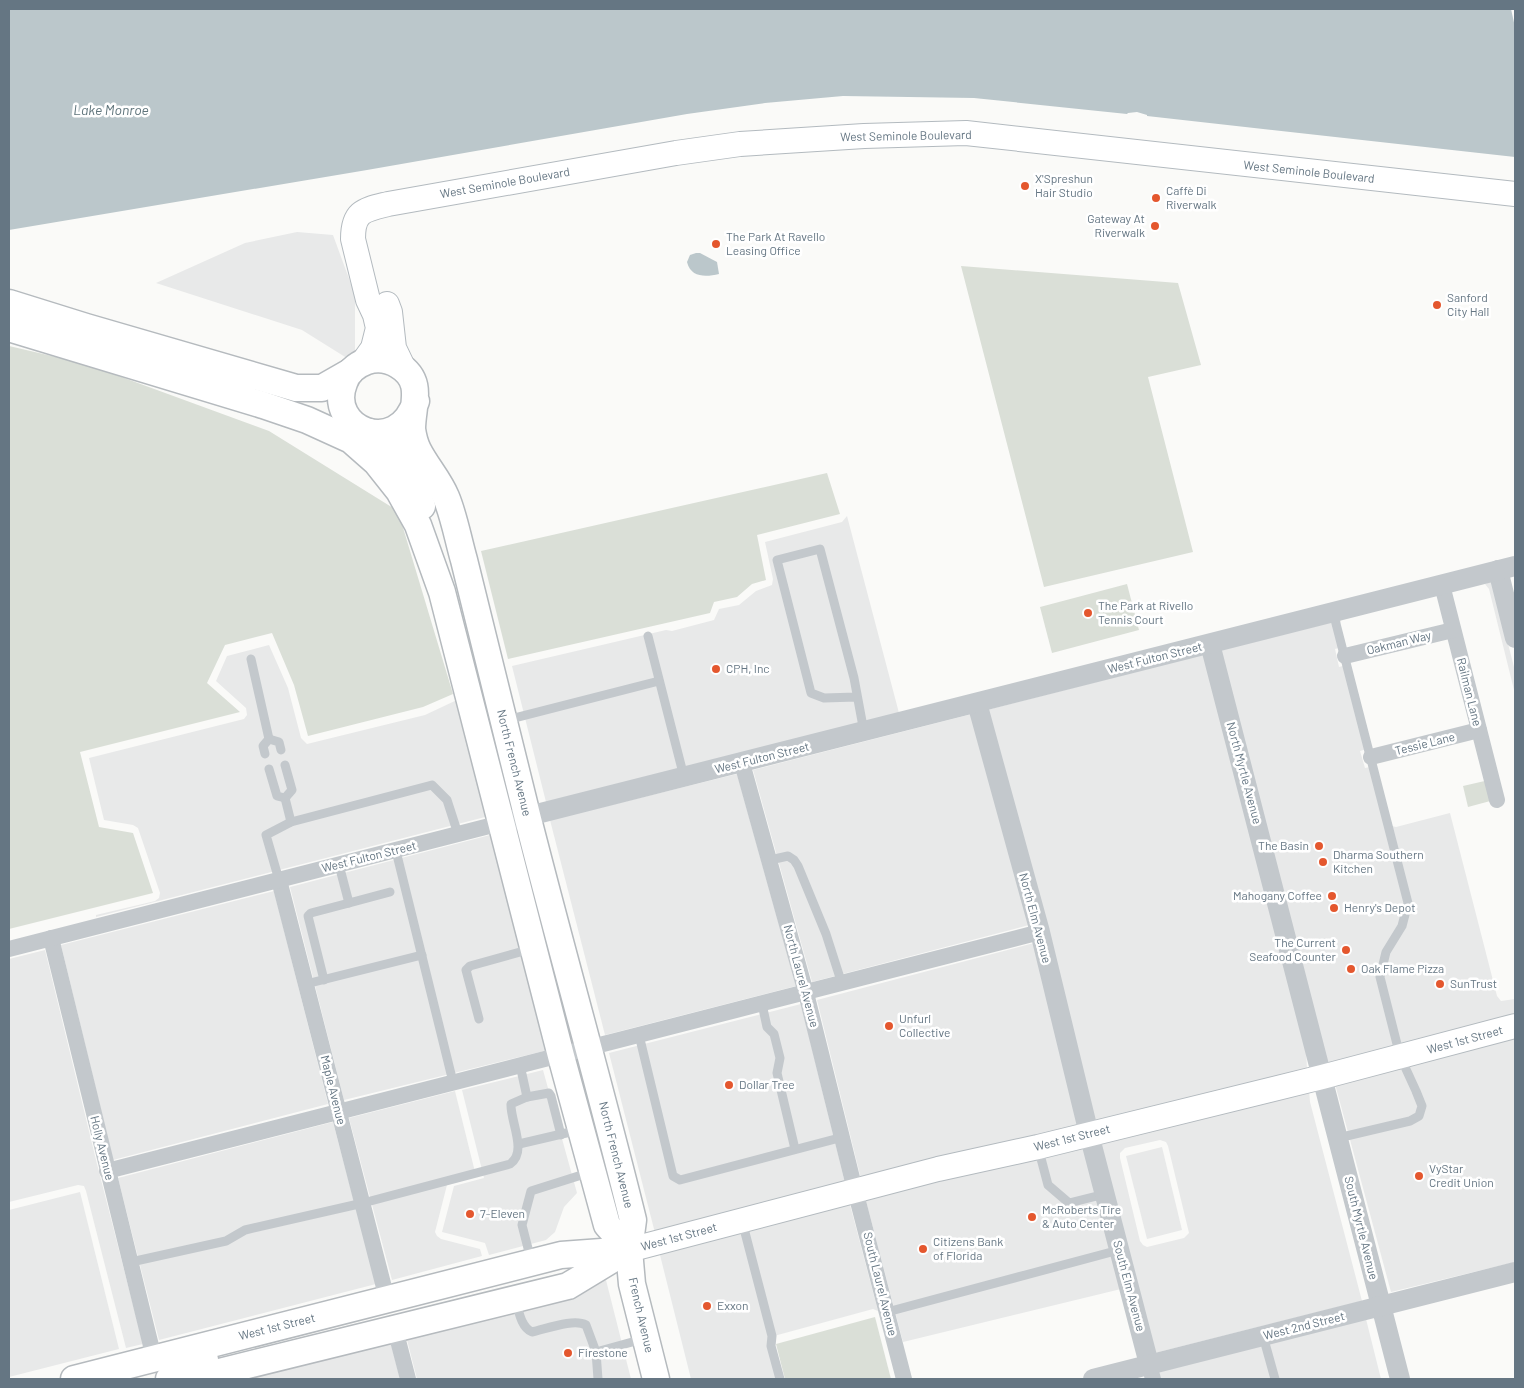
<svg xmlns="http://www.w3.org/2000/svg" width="1524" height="1388" viewBox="0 0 1524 1388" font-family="Barlow,sans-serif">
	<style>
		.built { fill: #e8e9e9; fill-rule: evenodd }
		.green { fill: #dadfd7 }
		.water { fill: #bbc7cb }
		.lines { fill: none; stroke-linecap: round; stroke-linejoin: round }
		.secondary-casing { stroke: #b3babf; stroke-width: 26 }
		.primary-casing { stroke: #b5babe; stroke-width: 29 }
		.service { stroke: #c3c8cc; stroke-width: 9 }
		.minor { stroke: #c3c8cc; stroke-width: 16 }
		.tertiary { stroke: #c3c8cc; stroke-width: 20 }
		.secondary { stroke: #fff; stroke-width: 24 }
		.primary { stroke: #fff; stroke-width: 26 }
		.poi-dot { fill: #e4572e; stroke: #fff; stroke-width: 2 }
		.labels { text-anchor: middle; stroke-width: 5; stroke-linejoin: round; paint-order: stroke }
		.street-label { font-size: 12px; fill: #657683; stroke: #fff }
		.poi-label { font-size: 12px; fill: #657683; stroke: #fff; text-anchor: start }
		.water-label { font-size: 14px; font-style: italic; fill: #60757c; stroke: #fff }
	</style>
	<rect width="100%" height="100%" fill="#fafaf8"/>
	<g class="built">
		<polygon points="297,232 333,235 355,295 355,357 350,360 302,330 156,283 245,243"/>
		<polygon points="847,516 899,713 546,802 512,666 666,630 672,631 714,620 719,609 739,605 756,591 772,585 773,579 765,542 842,522"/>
		<polygon points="1492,581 1515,671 1515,694 1489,589 1485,584"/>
		<polygon points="1341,620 1340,625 1346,646 1335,649 1339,667 1350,664 1370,748 1360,751 1365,768 1375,766 1392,826 1396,827 1450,813 1497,996 1501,1001 1515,999 1515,1017 1324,1067 1221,650"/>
		<polygon points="269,645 288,688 301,738 307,744 425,715 459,699 489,816 96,917 96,915 155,901 159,898 160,893 138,828 133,825 104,820 89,758 244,719 247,715 246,708 216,681 227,656"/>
		<polygon points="1205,654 1306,1045 1307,1071 1095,1123 987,710"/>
		<polygon points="972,714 1029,925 812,982 753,770"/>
		<polygon points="737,774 796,986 605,1035 550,820"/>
		<polygon points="494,834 548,1050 344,1100 290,887"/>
		<polygon points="274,891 328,1104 113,1160 61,945"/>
		<polygon points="1034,943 1079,1127 861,1179 817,1000"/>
		<polygon points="45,950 97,1164 143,1344 126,1348 86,1191 84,1186 78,1185 9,1202 9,959"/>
		<polygon points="801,1004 845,1183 655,1233 609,1053"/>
		<polygon points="1515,1036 1515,1262 1391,1292 1335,1084"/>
		<polygon points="543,1070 577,1193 564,1207 555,1232 546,1240 489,1255 485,1243 442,1232 454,1186 484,1178 462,1090"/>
		<path d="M1309,1090L1310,1102L1362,1301L1155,1353L1099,1141ZM1160,1140L1166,1142L1168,1146L1189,1233L1184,1238L1147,1247L1143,1245L1140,1241L1120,1158V1153L1125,1148Z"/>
		<polygon points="455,1091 475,1172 448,1181 435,1232 437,1236 441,1239 480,1249 482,1256 392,1280 349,1118"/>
		<polygon points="333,1122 376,1284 159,1340 118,1178"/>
		<polygon points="1083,1145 1121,1289 903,1342 865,1197"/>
		<polygon points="1162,1147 1182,1230 1147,1239 1126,1156"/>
		<polygon points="80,1192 119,1349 9,1377 9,1210"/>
		<polygon points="849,1201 878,1311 873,1309 774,1336 778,1379 691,1379 659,1251"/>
		<polygon points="606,1280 631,1379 417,1379 405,1332"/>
		<polygon points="1366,1319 1381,1379 1161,1379 1159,1371"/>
		<polygon points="389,1336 400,1379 221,1379"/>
	</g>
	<g class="green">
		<polygon points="961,266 1178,283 1201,365 1148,377 1193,552 1044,587"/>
		<polygon points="9,346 86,364 269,431 398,511 453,694 423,707 308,736 294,685 272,633 225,645 207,683 240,712 80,752 99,827 133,833 153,893 9,929"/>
		<polygon points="827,473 840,514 757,535 766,580 752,584 737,597 714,602 710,613 508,659 481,551"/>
		<polygon points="1127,584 1139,630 1052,653 1040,607"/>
		<polygon points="1489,780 1494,800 1468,807 1463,786"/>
		<polygon points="875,1317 891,1379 785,1379 776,1344"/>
	</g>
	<g class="water">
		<polygon points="9,9 1511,9 1515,27 1515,157 1147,116 1147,115 1137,112 1128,113 1127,114 974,98 843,96 765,103 687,114 367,170 9,230"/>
		<path d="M696,253H700L717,262L719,274C706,277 691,278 687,262L690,255Z"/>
	</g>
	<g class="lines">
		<g class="secondary-casing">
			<g id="secondary">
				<polyline points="387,304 390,312 394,348 404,369"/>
				<path d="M363,362L373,348L378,328L375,315L368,300L353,239C353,211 364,210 388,204L676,153L740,144L864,136L966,133L1515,194"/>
				<polyline points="629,1250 938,1169 1038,1147 1322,1077 1515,1026"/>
			</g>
		</g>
		<g class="primary-casing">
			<g id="primary">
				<polyline points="9,303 86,327 296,388 322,388 350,372"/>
				<polyline points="9,328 263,405 307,420 351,440 376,462 399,491 418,525 442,592 561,1056 607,1225 629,1250"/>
				<path d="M416,401C397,459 326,429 344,383C347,373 356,365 367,361C377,358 388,359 398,365C425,381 412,405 412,429C413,436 415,444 418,450C426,466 439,480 446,497C454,516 458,539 464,560C486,646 506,733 528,819C562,953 600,1086 633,1220L629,1250L632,1284L656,1379"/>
				<path d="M369,432C374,435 381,437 386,441C403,453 415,487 422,506"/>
				<polyline points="74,1379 561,1255 629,1250"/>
				<polyline points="169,1379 181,1367 205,1360"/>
				<polyline points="191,1379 568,1286 621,1254"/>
			</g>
		</g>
		<g class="service">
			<polyline points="1333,612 1408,903 1402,926 1386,952 1380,977 1400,1056 1416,1091 1422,1106 1419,1116 1410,1121 1338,1138"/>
			<polyline points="648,636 684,777"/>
			<polyline points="251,659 269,739"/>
			<polyline points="856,697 824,698 811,693 777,560 820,549 854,678 864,732"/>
			<polyline points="507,720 659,681"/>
			<polyline points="265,754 263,746 269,739 279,742 281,750"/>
			<polyline points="269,769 277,796 285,798 292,790 285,765"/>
			<polyline points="285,798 291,822"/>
			<polyline points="396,851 453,1082"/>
			<polyline points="770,860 788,856 794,860 798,866 826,934 842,984"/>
			<polyline points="339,865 349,903 390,892"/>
			<polyline points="279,880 266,835 291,822 432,785 447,800 458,834"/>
			<polyline points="324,980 308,916 311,913 349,903"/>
			<polyline points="306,984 422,955"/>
			<polyline points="762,1004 767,1027 774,1034 780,1058 777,1073 795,1149"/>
			<polyline points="479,1019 466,970 470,966 531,949"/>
			<polyline points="639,1035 673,1176 680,1180 843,1137"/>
			<polyline points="520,1065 527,1097"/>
			<polyline points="519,1144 579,1130"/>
			<polyline points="1038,1147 1048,1185 1069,1203 1105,1194"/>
			<polyline points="742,1221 772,1336 771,1346 780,1379"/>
			<polyline points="531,1260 522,1225 531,1191 591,1172"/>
			<path d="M131,1262L226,1241L245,1230L363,1203L510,1164C528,1152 510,1121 511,1104L527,1097L549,1093L551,1096L561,1135"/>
			<path d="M516,1301C519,1312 521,1327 532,1332C546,1329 574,1318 586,1325L596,1352"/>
			<polyline points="887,1312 1119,1250"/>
			<polyline points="1263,1336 1275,1379"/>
			<polyline points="598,1379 596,1352 643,1339"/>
		</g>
		<g class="minor">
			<polyline points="1442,585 1497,800"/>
			<polyline points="1345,656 1453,630"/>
			<polyline points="1371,757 1479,730"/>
			<polyline points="742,763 806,993 855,1190 904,1379"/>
			<polyline points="279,880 387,1299"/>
			<polyline points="51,938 154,1358"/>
			<polyline points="9,949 501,823"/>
			<path d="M107,1171C418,1090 729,1014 1040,932"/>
			<polyline points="395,1329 408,1379"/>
			<polyline points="1149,1364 1153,1379"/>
		</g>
		<g class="tertiary">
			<polyline points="1498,570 1515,638"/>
			<polyline points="1210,644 1400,1379"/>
			<polyline points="977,703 1040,932 1089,1134 1149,1364"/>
			<polyline points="513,820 1515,566"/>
			<polyline points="1093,1379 1515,1272"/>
		</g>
		<use href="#secondary" class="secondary"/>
		<use href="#primary" class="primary"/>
	</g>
	<g class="poi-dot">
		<circle cx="1025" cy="186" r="5"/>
		<circle cx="1156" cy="198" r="5"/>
		<circle cx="1155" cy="226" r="5"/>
		<circle cx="716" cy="244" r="5"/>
		<circle cx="1437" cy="305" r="5"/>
		<circle cx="1088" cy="613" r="5"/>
		<circle cx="716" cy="669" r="5"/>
		<circle cx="1319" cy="846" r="5"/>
		<circle cx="1323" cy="862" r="5"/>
		<circle cx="1332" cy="896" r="5"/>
		<circle cx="1334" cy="908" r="5"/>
		<circle cx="1346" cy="950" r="5"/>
		<circle cx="1351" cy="969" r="5"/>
		<circle cx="1440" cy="984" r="5"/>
		<circle cx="889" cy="1026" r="5"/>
		<circle cx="729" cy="1085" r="5"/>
		<circle cx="1419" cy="1176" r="5"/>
		<circle cx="470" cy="1214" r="5"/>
		<circle cx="1032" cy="1217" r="5"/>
		<circle cx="923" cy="1249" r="5"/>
		<circle cx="707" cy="1306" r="5"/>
		<circle cx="568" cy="1353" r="5"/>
	</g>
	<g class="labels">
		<g class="street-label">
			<text transform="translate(906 136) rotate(-1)" y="4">West Seminole Boulevard</text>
			<text transform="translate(1309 172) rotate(6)" y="4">West Seminole Boulevard</text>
			<text transform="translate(505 183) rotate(-10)" y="4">West Seminole Boulevard</text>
			<text transform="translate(1399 643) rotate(-14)" y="4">Oakman Way</text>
			<text transform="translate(1155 658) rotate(-14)" y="4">West Fulton Street</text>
			<text transform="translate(1469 692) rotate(76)" y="4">Railman Lane</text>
			<text transform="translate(1425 744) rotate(-14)" y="4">Tessie Lane</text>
			<text transform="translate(762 758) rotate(-14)" y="4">West Fulton Street</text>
			<text transform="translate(514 763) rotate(76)" y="4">North French Avenue</text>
			<text transform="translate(1244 773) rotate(75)" y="4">North Myrtle Avenue</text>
			<text transform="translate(369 857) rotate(-14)" y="4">West Fulton Street</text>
			<text transform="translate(1035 918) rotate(75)" y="4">North Elm Avenue</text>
			<text transform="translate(801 976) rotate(75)" y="4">North Laurel Avenue</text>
			<text transform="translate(1465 1040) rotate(-15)" y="4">West 1st Street</text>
			<text transform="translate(333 1090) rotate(76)" y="4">Maple Avenue</text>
			<text transform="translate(1072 1138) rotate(-14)" y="4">West 1st Street</text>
			<text transform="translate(102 1148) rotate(76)" y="4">Holly Avenue</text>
			<text transform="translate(616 1155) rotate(76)" y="4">North French Avenue</text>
			<text transform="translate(1361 1228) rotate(76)" y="4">South Myrtle Avenue</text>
			<text transform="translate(679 1237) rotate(-15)" y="4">West 1st Street</text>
			<text transform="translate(880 1284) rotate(76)" y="4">South Laurel Avenue</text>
			<text transform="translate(1129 1286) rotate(75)" y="4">South Elm Avenue</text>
			<text transform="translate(641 1315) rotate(77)" y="4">French Avenue</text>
			<text transform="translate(1304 1326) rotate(-14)" y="4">West 2nd Street</text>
			<text transform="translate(277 1327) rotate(-14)" y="4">West 1st Street</text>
		</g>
		<g class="poi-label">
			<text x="1035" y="183">X'Spreshun<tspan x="1035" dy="14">Hair Studio</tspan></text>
			<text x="1166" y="195">Caffè Di<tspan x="1166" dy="14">Riverwalk</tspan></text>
			<text x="1145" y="223" text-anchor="end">Gateway At<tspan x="1145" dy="14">Riverwalk</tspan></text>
			<text x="726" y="241">The Park At Ravello<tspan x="726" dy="14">Leasing Office</tspan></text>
			<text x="1447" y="302">Sanford<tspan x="1447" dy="14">City Hall</tspan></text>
			<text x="1098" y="610">The Park at Rivello<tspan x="1098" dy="14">Tennis Court</tspan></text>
			<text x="726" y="673">CPH, Inc</text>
			<text x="1309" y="850" text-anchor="end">The Basin</text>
			<text x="1333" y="859">Dharma Southern<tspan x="1333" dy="14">Kitchen</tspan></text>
			<text x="1322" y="900" text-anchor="end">Mahogany Coffee</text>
			<text x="1344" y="912">Henry's Depot</text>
			<text x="1336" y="947" text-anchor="end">The Current<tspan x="1336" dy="14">Seafood Counter</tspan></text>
			<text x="1361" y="973">Oak Flame Pizza</text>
			<text x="1450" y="988">SunTrust</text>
			<text x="899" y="1023">Unfurl<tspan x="899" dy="14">Collective</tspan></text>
			<text x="739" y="1089">Dollar Tree</text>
			<text x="1429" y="1173">VyStar<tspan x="1429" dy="14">Credit Union</tspan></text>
			<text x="1042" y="1214">McRoberts Tire<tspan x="1042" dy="14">&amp; Auto Center</tspan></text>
			<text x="480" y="1218">7-Eleven</text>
			<text x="933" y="1246">Citizens Bank<tspan x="933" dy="14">of Florida</tspan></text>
			<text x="717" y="1310">Exxon</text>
			<text x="578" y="1357">Firestone</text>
		</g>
		<g class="water-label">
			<text x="111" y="115">Lake Monroe</text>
		</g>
	</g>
	<rect width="1524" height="1388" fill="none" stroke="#657683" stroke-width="20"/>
</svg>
